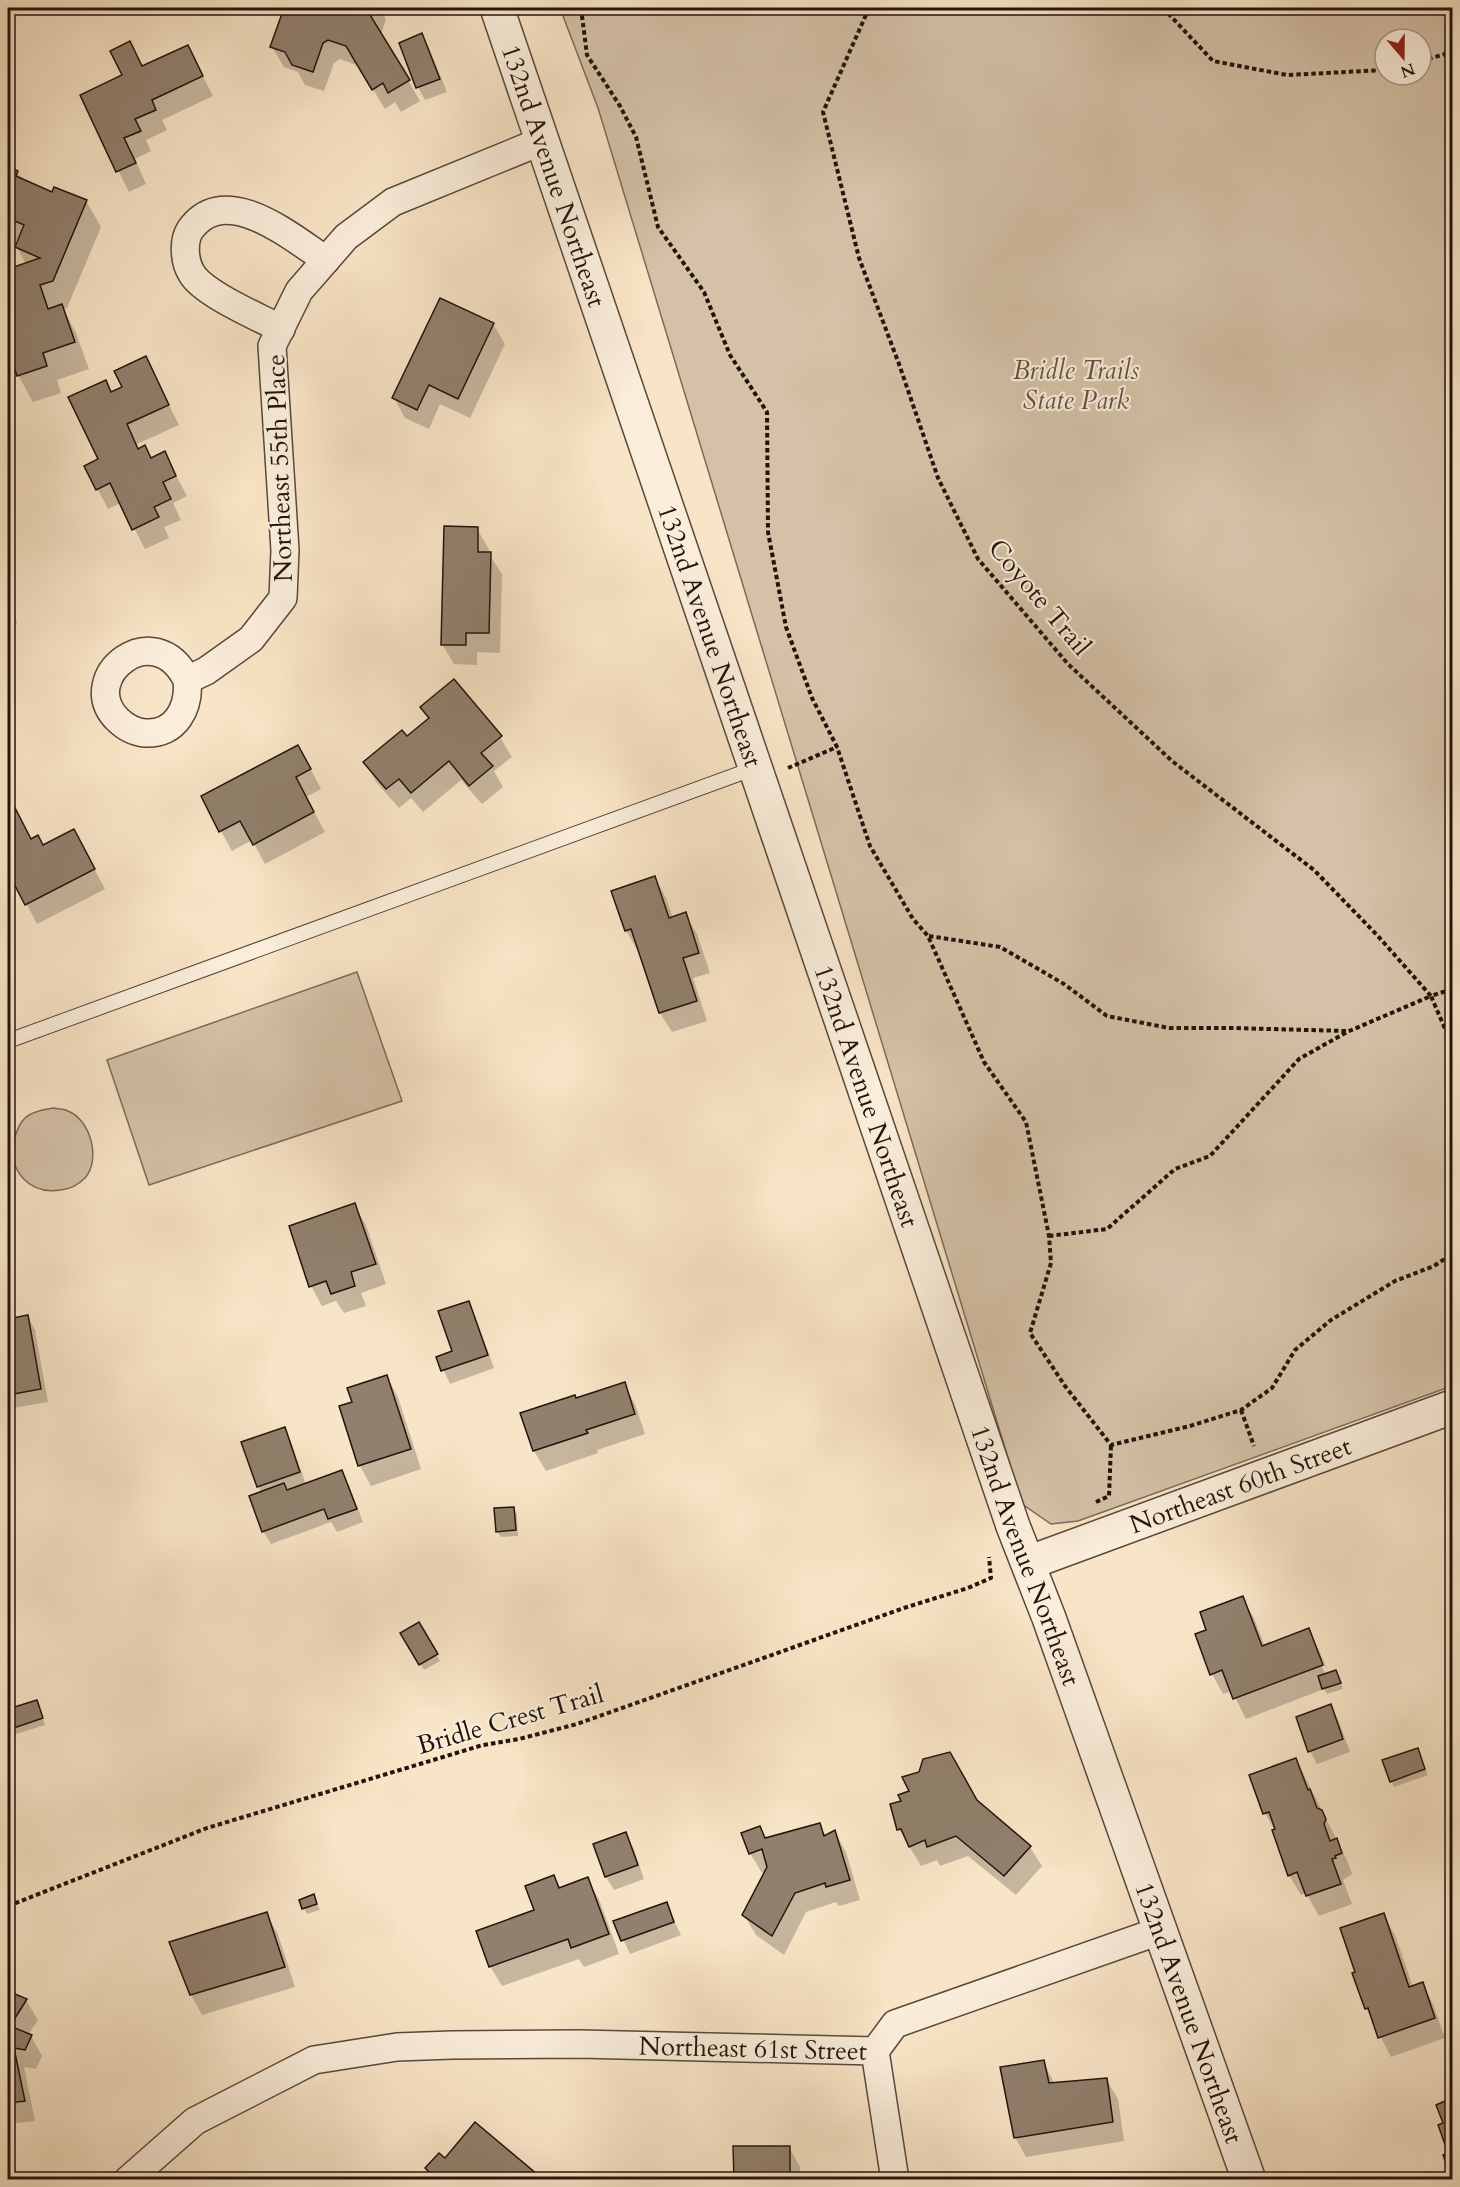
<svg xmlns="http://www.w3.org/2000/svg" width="1460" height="2187" viewBox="0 0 1460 2187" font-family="Cardo,serif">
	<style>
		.green { fill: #d4c1a7; stroke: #7b6a5a; stroke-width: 1.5; fill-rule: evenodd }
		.shadow { fill: #0003 }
		.building { fill: #91806d; stroke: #22140d; stroke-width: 1.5 }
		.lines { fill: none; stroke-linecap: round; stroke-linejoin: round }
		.service-casing { stroke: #58483b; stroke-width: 16 }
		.minor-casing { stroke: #58483b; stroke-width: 30 }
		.tertiary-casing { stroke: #58483b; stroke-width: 36 }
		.path { stroke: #22140d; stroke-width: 4; stroke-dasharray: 4.5 3; stroke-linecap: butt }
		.service { stroke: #faedda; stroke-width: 14 }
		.minor { stroke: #faedda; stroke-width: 27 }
		.tertiary { stroke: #faedda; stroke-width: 33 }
		.labels { text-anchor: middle; stroke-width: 4.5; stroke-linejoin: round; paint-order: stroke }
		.street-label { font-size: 26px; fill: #22140d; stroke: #faedda }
		.park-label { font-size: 26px; font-style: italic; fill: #605143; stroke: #faedda }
	</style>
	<rect width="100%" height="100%" fill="#f8e4c6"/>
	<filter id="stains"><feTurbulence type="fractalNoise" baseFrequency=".00333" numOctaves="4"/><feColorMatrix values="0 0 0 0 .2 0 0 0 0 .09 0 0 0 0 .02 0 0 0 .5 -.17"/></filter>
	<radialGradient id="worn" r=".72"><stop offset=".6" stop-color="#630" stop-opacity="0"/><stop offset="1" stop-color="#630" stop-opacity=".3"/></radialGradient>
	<g class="green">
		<path d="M560,8H1452V1386L1078,1521L1051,1524L1022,1504L598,108ZM1385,39H1421V75H1385Z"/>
		<polygon points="357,972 402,1101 149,1185 107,1060"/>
		<path d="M54,1108C58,1109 64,1109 68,1111C91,1120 101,1160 85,1178C79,1184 70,1189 61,1190C29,1195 8,1171 14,1140C16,1133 19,1124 24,1119C32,1111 44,1110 54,1108Z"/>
	</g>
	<g class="shadow">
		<polygon points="286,8 379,8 386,19 381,35 420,101 401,112 395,102 385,109 359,66 340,59 334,63 324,91 305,85 298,72 284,67 272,47"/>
		<polygon points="422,35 429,48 447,92 425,100 418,87"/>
		<polygon points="129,43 143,67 188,47 213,96 162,120 167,130 146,140 151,151 135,159 146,184 129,192 81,96 124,76"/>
		<polygon points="8,167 17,172 22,180 53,194 86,201 101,227 67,308 63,309 76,333 89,369 57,380 61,393 33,402 18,375 8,344 8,271 26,264 17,247 19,242 8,237"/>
		<polygon points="493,324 505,344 470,418 440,404 429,429 405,418 394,398"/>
		<polygon points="145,358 179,425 137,444 139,450 152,459 164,453 187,496 173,503 181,520 164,527 169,538 145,549 121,503 108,509 86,467 100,460 112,394 124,388"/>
		<polygon points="477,529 489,549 489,554 502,574 500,653 477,652 477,665 454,664 442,644"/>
		<polygon points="8,606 17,622 8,651"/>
		<polygon points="8,695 14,758 8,758"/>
		<polygon points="422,708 500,737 512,757 494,771 503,787 482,804 461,780 423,812 411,798 399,808 377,783 365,763 407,738 429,719"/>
		<polygon points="309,766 321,789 306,797 325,832 265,864 252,840 232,851 221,831"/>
		<polygon points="9,800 31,840 43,847 85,851 105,889 37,924 8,869 8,801"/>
		<polygon points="655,878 666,898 673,918 685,914 697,934 710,973 693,978 707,1021 672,1032 660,1013 640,950 638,951 626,931 613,892"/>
		<polygon points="354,1205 366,1225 386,1284 361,1293 366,1306 344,1313 336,1301 322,1306 311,1286"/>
		<polygon points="468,1303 475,1316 494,1368 450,1384 438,1358 454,1352"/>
		<polygon points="28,1317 35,1330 48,1402 8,1409 8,1320"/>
		<polygon points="387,1377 398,1397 421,1469 371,1486 360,1466 341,1407 354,1403"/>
		<polygon points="624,1384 635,1404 645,1434 597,1450 598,1453 546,1471 534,1451 522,1414 576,1400"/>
		<polygon points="284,1429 291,1442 306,1485 341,1472 349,1485 363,1522 337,1532 331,1522 271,1544 263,1531 262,1493 258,1486"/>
		<polygon points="513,1508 517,1514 518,1536 501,1537 497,1531"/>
		<polygon points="1242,1598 1254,1618 1265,1647 1308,1630 1319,1650 1327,1669 1320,1658 1318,1659 1326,1675 1339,1678 1343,1689 1327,1694 1324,1689 1246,1719 1232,1691 1223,1694 1212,1674 1208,1631"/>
		<polygon points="419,1624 440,1661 424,1670 402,1634"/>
		<polygon points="36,1702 45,1725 13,1735 8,1724 8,1711"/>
		<polygon points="1330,1706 1338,1719 1350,1752 1317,1764 1310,1751"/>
		<polygon points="1417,1749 1428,1775 1394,1787 1391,1781"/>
		<polygon points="1296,1759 1347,1860 1352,1874 1343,1880 1352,1904 1319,1916 1306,1893 1301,1895 1289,1875 1275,1831 1265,1813"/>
		<polygon points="977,1802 1030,1847 1042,1866 1016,1895 968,1856 940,1866 937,1860 921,1866 899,1829"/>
		<polygon points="819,1825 826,1836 835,1832 846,1852 860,1900 839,1906 836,1902 806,1912 784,1955 756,1935 744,1915 766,1871 762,1873 750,1853 759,1828 766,1839"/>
		<polygon points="625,1834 633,1847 644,1879 614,1890 606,1877 595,1845"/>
		<polygon points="554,1877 561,1889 587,1879 599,1899 619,1954 584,1967 579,1959 502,1986 490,1966 536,1911"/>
		<polygon points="313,1896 320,1910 307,1914 301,1901"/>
		<polygon points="666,1904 681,1935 630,1954 615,1922"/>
		<polygon points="266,1914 278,1934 295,1987 202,2015 191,1995 171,1943"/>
		<polygon points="1383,1915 1395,1935 1413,1987 1422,1984 1433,2004 1445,2038 1391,2057 1366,2008 1357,1973"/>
		<polygon points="8,1992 26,2000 38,2020 28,2035 31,2036 42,2056 36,2069 24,2067 35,2121 8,2124"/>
		<polygon points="1043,2062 1055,2084 1106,2079 1118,2099 1124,2141 1026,2157 1015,2137"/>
		<polygon points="1452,2100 1452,2180 1444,2180 1451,2173 1445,2124 1438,2106"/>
		<polygon points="789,2147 800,2167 800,2176 812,2176 814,2180 735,2180"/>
	</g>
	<g class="building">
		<polygon points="284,8 373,8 370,15 410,80 388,93 383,83 372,90 346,46 328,40 323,43 313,72 292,65 285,52 270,47"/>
		<polygon points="422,33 440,79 416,88 399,43"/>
		<polygon points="130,41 142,66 188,45 203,76 152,100 156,110 135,119 141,131 124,138 136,163 116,172 80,95 122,75 110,51"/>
		<polygon points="8,166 18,171 16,176 52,192 54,187 87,200 53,281 40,285 48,309 62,304 75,342 43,353 47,366 17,376 8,348 8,269 40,258 15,247 24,225 8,218"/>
		<polygon points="440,298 494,323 458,399 429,385 417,410 392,398"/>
		<polygon points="146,356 169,405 127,424 138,449 145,445 151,458 165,451 176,476 163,482 171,499 154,507 159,517 132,530 110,483 96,490 84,466 98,459 68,397 106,380 111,392 122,387 114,371"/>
		<polygon points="444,526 478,527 478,552 491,552 489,633 466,633 466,645 441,645"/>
		<polygon points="454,679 502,736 481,753 493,766 469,786 449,761 411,793 399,779 386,789 363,762 402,730 407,736 429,718 420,707"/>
		<polygon points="298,745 311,769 296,777 314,812 253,845 240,821 219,832 201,796"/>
		<polygon points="10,798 31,839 38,835 43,845 74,829 95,869 25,905 8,872 8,800"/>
		<polygon points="655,876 669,918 686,912 699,953 683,958 697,1001 659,1013 631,929 625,931 611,891"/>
		<polygon points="355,1203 376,1264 351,1272 355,1286 331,1294 326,1281 309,1287 289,1226"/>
		<polygon points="469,1301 488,1355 441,1371 436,1357 452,1351 438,1311"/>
		<polygon points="28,1315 41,1389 8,1395 8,1319"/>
		<polygon points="387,1375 411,1449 358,1466 339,1406 352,1402 347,1388"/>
		<polygon points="625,1382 635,1414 586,1430 588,1433 533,1451 520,1413 575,1395 576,1398"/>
		<polygon points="285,1427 300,1472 257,1487 241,1442"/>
		<polygon points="342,1470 357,1509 328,1519 324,1509 262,1532 249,1496 284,1483 287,1490"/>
		<polygon points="514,1507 516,1530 496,1532 494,1508"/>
		<polygon points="1243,1596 1262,1646 1309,1628 1323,1665 1233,1699 1222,1670 1210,1675 1195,1634 1206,1630 1200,1612"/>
		<polygon points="419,1622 438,1654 419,1665 400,1633"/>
		<polygon points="1336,1670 1341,1683 1322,1689 1318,1676"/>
		<polygon points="37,1700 43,1718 8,1730 8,1709"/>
		<polygon points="1331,1704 1343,1739 1308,1752 1296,1717"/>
		<polygon points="1418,1748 1425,1769 1390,1782 1382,1760"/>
		<polygon points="950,1752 977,1800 1031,1846 1004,1876 956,1836 927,1847 925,1840 909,1847 901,1829 897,1830 890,1804 901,1801 898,1795 909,1791 902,1777 919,1772 923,1759"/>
		<polygon points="1296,1758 1308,1790 1310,1789 1317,1808 1322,1810 1326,1819 1324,1824 1330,1841 1337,1838 1342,1853 1335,1856 1336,1858 1332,1859 1341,1884 1306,1896 1297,1872 1288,1876 1272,1830 1275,1829 1269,1812 1263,1814 1249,1775"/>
		<polygon points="820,1823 824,1836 835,1830 850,1880 826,1887 825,1883 795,1893 772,1936 742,1915 767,1867 762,1849 749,1854 741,1833 760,1826 765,1838"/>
		<polygon points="626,1832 638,1865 605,1877 593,1844"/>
		<polygon points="554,1875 559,1888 588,1877 609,1934 571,1948 568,1939 489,1967 476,1931 534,1910 525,1886"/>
		<polygon points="314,1894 317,1904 302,1909 299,1900"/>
		<polygon points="667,1902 674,1922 621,1941 613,1921"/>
		<polygon points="267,1912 285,1967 190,1995 169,1942"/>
		<polygon points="1384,1913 1409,1987 1423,1982 1435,2018 1378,2038 1368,2008 1365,2009 1352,1973 1355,1972 1340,1928"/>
		<polygon points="8,1991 27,1999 10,2026 32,2035 25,2050 14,2048 25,2101 8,2103"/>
		<polygon points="1044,2060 1049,2083 1107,2078 1113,2122 1014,2138 1000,2067"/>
		<polygon points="1452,2098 1452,2180 1443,2180 1441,2175 1449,2172 1443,2155 1448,2153 1438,2125 1443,2123 1436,2105"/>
		<polygon points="475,2122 544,2180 417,2180 429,2172 425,2168 439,2153 445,2158"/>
		<polygon points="733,2146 790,2146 790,2174 813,2174 813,2180 734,2180"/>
	</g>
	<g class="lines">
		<g class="service-casing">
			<polyline id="service" points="8,1041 755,768"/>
		</g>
		<g class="minor-casing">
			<g id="minor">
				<path d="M281,329C259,317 204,294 192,274C184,262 183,241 190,230C225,180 292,238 326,260"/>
				<path d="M187,680C190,707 176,735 145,733C134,732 125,727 117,719C76,677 155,614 187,680L206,671L251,639L283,598L285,550L272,346L299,291L346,237L393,202L542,141"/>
				<polyline points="875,2051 895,2180"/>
				<path id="s1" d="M128,2180L195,2121L314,2060L397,2047L452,2045L579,2044L875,2051L895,2024L1162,1930"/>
			</g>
		</g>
		<g class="tertiary-casing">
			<g id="tertiary">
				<path id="s2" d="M497,8L1013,1526L1049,1618L1249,2180"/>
				<path id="s3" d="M1028,1563L1452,1407"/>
			</g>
		</g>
		<g class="path">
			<polyline points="581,8 587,55 620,106 636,137 658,227 704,292 730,355 767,412 768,532 786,627 812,698 837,747 870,846 913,919 928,936 984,1062 1026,1122 1049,1236 1051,1263 1030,1333 1065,1386 1111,1445 1190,1426 1241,1410 1272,1388 1295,1350 1331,1320 1395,1281 1434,1266 1452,1254"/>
			<polyline points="869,8 823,112 859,258 899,364 938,478 978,559 1068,664 1172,761 1314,870 1377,935 1431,996 1452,989"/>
			<polyline points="1163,8 1213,61 1287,75 1385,70"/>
			<polyline points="1421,61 1452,52"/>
			<polyline points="788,768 837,747"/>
			<polyline points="929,936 1000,947 1064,984 1107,1016 1169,1028 1232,1028 1346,1031"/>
			<polyline points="1049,1236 1107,1229 1175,1169 1210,1156 1299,1059 1347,1032 1431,996 1452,1045"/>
			<polyline points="1241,1410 1254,1446"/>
			<polyline points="1096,1502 1109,1496 1111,1445"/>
			<polyline points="8,1906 207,1828 483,1745 519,1739 577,1724 907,1607 968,1588 991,1578 989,1557"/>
		</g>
		<use href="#service" class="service"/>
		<use href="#minor" class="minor"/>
		<use href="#tertiary" class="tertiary"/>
	</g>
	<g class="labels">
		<g class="street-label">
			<text dy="9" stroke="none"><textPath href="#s2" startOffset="177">132nd Avenue Northeast</textPath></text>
			<text transform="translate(279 468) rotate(-92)" y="9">Northeast 55th Place</text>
			<text transform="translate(1040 597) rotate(50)" y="9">Coyote Trail</text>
			<text dy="9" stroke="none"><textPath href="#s2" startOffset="663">132nd Avenue Northeast</textPath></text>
			<text dy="9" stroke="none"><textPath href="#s2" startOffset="1149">132nd Avenue Northeast</textPath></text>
			<text dy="9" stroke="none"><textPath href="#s3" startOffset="226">Northeast 60th Street</textPath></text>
			<text dy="9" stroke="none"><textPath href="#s2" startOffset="1635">132nd Avenue Northeast</textPath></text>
			<text transform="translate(510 1719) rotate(-16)" y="9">Bridle Crest Trail</text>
			<text dy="9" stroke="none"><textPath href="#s2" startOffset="2121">132nd Avenue Northeast</textPath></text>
			<text dy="9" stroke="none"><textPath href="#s1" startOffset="663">Northeast 61st Street</textPath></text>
		</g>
		<g class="park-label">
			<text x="1076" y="379">Bridle Trails<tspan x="1076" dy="30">State Park</tspan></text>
		</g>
	</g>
	<rect width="1460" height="2187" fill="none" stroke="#f8e4c6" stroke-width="30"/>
	<rect x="9" y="9" width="1442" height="2169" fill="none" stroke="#22140d" stroke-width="3"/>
	<rect x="15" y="15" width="1430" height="2157" fill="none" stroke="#22140d" stroke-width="1.5"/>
	<g transform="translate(1403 57) rotate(160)"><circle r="28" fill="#faedda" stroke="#a49688" stroke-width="1.5"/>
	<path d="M0-4.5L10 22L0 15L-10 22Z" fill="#8f2418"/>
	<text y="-9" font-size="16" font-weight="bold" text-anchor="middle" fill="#22140d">N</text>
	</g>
	<rect width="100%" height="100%" filter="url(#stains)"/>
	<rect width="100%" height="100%" fill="url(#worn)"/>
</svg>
